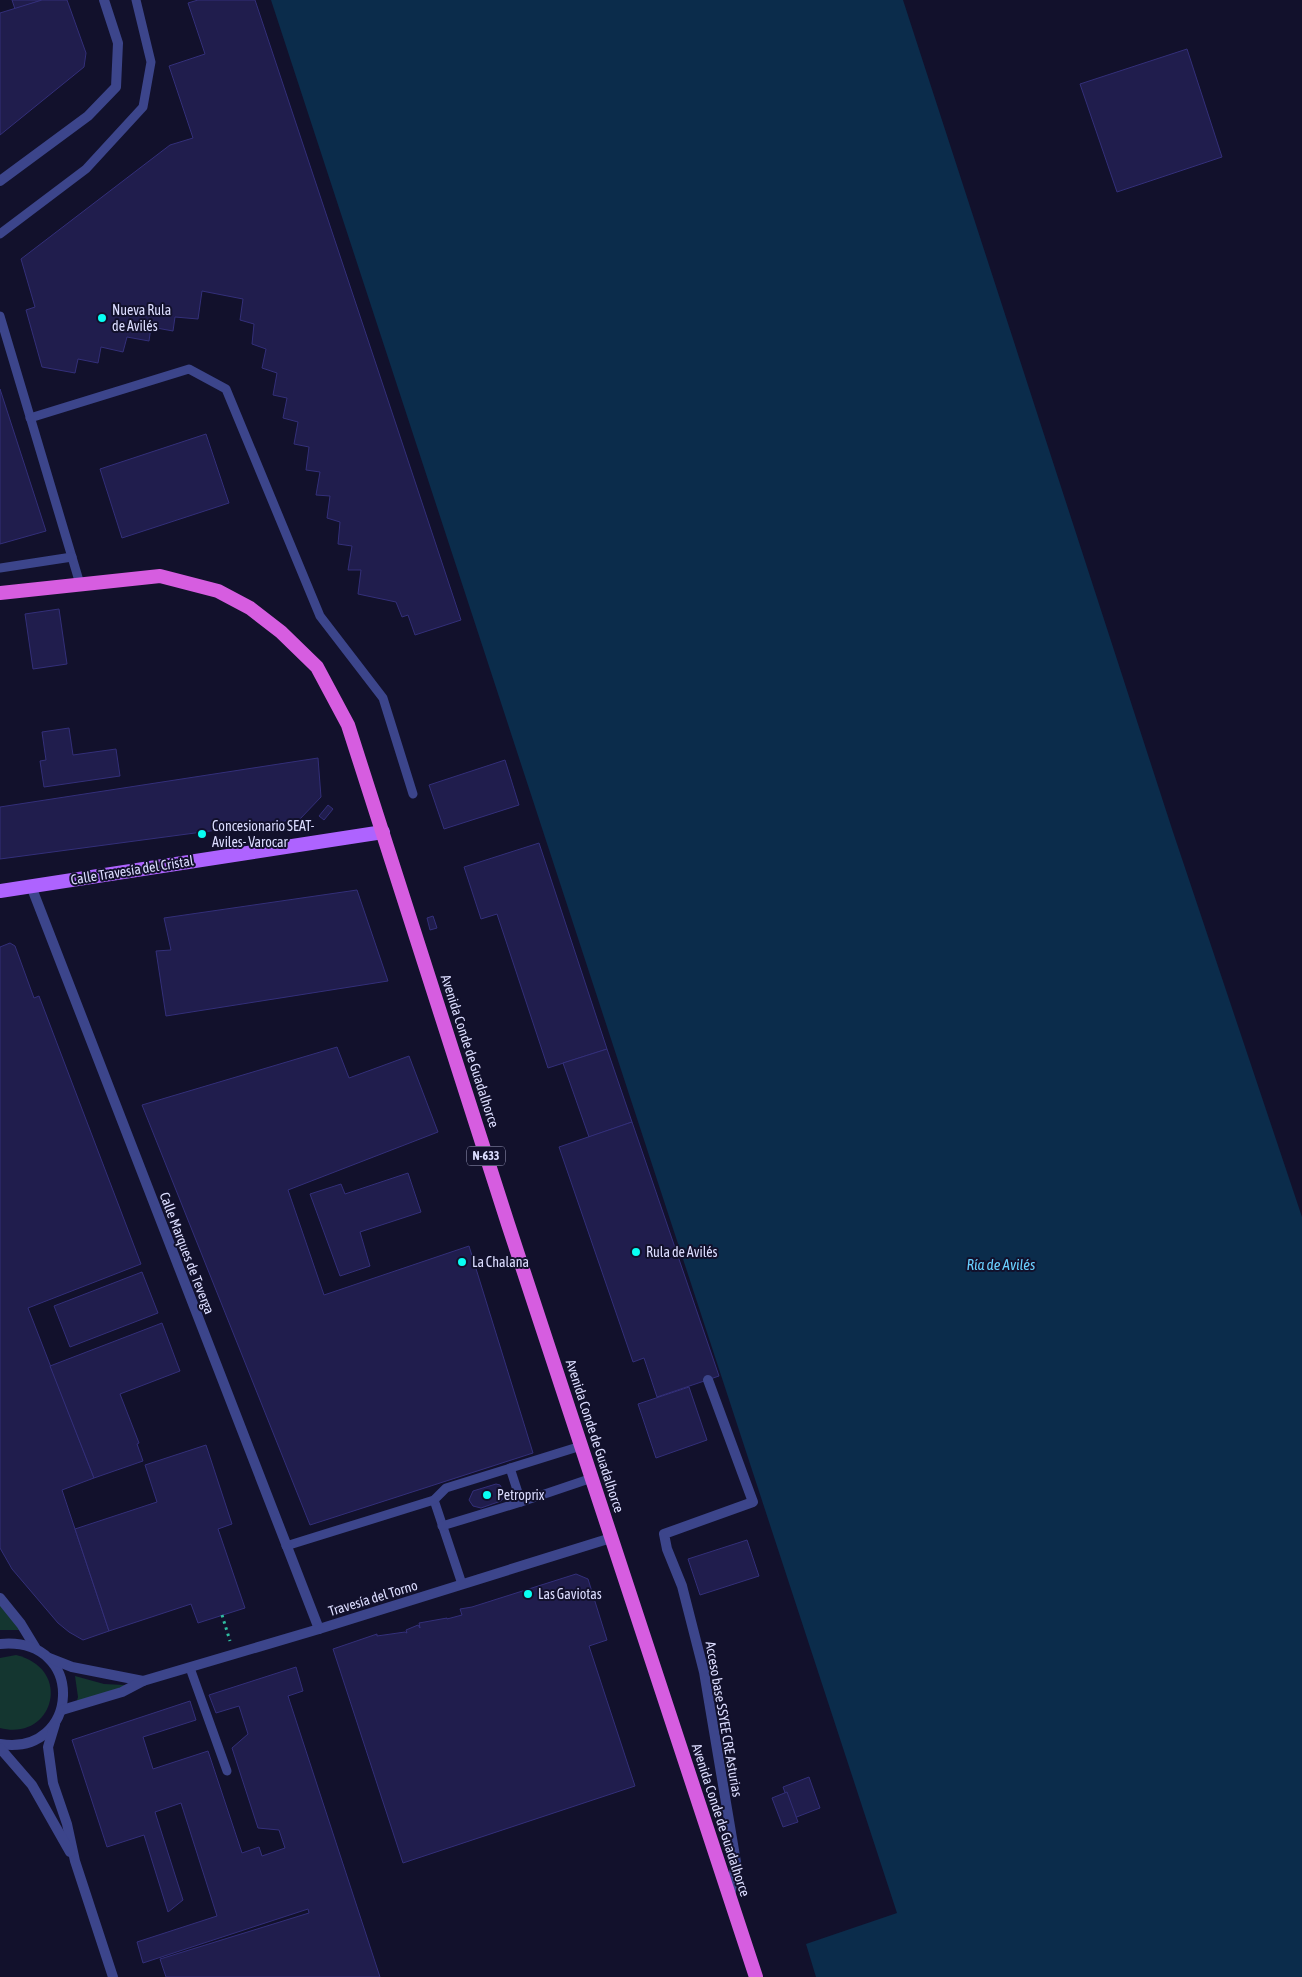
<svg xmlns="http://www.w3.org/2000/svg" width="1302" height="1977" viewBox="0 0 1302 1977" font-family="'Asap Condensed',sans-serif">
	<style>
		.green { fill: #143630 }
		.water { fill: #0b2c4b }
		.building { fill: #201d4d; stroke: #332f79 }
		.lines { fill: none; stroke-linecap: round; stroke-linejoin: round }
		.path { stroke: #30bea1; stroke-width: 3; stroke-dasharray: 2.5 4; stroke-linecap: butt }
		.service { stroke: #3c458b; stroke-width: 9 }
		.minor { stroke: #3c458b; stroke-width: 10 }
		.primary { stroke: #ae63ff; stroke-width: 14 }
		.trunk { stroke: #d65de0; stroke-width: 14 }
		.poi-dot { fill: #08fff4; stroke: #12112c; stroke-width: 2 }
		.labels { text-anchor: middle; stroke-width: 4; stroke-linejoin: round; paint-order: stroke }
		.shield { fill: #12112c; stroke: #9fa0c0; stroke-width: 1 }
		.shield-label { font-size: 12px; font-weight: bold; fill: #dcddff }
		.poi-label { font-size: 14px; fill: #dcddff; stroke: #12112c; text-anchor: start }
		.street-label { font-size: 14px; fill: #dcddff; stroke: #12112c }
		.water-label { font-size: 15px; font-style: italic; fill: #6ad0ff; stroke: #12112c }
	</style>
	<rect width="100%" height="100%" fill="#12112c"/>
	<g class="green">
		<polygon points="0,1605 21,1630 0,1630"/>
		<path d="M16,1655C74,1669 53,1742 0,1728V1658Z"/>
		<polygon points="75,1676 104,1684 124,1685 125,1688 76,1704 78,1697"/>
	</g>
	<polygon class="water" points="271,0 903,0 1173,832 1302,1217 1302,1977 816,1977 806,1944 897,1913"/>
	<g class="building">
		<polygon points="12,0 42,0 15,9"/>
		<polygon points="42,0 67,0 86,53 84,67 0,135 0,13"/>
		<polygon points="198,0 255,0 461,620 415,635 408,615 402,617 396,602 358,594 361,570 348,570 352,546 338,544 340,522 327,518 330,496 316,495 320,472 306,470 309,447 294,444 298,422 283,418 287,398 273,395 277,373 262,368 266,349 252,344 254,324 240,320 243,299 202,291 198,319 175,317 173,331 151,327 149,341 127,337 123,352 101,347 98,363 78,359 75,373 42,367 26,310 35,307 21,259 170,145 193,138 169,66 205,54 188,3"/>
		<polygon points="1187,49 1222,157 1117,192 1080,84"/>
		<polygon points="0,389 46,531 0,544"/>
		<polygon points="206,434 229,503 122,538 100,469"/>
		<polygon points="59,609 67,664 33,669 25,614"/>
		<polygon points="69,728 73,755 116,749 120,776 44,787 40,761 46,760 42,732"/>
		<polygon points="318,758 321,797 300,819 0,859 0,807"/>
		<polygon points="505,760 519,805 444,829 429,785"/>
		<polygon points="328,805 333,809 324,820 319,816"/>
		<polygon points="539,843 607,1049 548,1068 497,914 481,919 464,867"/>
		<polygon points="357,890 388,981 166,1016 156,951 171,950 164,918"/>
		<polygon points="433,916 437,928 430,930 427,918"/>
		<polygon points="10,943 15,946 34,998 39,996 141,1264 28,1308 94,1478 62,1490 109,1631 83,1640 69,1632 58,1623 12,1569 0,1548 0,947"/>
		<polygon points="337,1047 349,1078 409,1056 438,1132 288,1190 324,1295 469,1246 533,1453 310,1525 142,1105"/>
		<polygon points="607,1049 632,1122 589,1137 563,1063"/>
		<polygon points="632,1122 719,1376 657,1397 644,1358 633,1362 559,1147"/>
		<polygon points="408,1173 421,1212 360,1232 370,1266 340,1276 310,1194 341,1184 345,1194"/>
		<polygon points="142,1272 158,1313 70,1347 54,1306"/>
		<polygon points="162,1323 180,1371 120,1394 139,1443 137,1444 143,1461 94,1478 50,1366"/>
		<polygon points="689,1387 707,1440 656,1458 638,1404"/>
		<polygon points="206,1445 232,1524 218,1529 245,1608 198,1623 191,1604 109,1631 75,1529 157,1502 145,1465"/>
		<polygon points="496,1484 500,1485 504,1492 504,1497 501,1501 481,1508 473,1506 469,1500 473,1491"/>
		<polygon points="747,1540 759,1576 700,1595 688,1559"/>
		<polygon points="576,1574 588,1579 607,1640 589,1646 635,1786 403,1863 333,1649 377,1634 377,1636 405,1632 407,1633 406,1630 418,1625 420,1628 419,1623 447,1618 447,1619 462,1615 460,1609 472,1607"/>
		<polygon points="296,1667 303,1691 288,1696 380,1977 166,1977 160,1959 309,1913 308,1909 143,1963 137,1942 217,1916 181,1803 155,1812 183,1900 168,1912 144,1835 107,1847 72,1740 190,1701 196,1720 143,1737 153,1769 208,1751 242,1853 259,1847 262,1856 285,1848 279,1830 258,1828 232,1748 248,1734 239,1706 216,1713 209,1695"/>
		<polygon points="809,1777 820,1808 794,1818 783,1787"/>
		<polygon points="787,1792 798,1822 783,1827 772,1798"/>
	</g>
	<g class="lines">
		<polyline class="path" points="222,1615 230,1641"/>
		<g class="service">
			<polyline points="0,234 86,169 143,107 151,62 136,0"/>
			<polyline points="0,316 80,584"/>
			<polyline points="30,418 189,369 226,389 320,616 383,698 413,794"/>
			<polyline points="0,568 72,557"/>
			<polyline points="510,1468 521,1502 592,1478"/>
			<polyline points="434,1500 462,1584"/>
			<polyline points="442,1526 521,1502"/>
			<polyline points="286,1546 434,1500 446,1488 581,1446"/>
			<polyline points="190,1668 227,1771"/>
		</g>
		<g class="minor">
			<polyline points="0,181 88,116 116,87 118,43 104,0"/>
			<polyline points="31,886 319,1629"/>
			<polyline points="708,1380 753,1502 664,1534 667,1549 682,1586 704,1672 736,1862 730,1896"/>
			<polyline points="0,1598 21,1624 35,1647"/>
			<path d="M0,1644C88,1636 80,1757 0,1744"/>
			<polyline points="49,1658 72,1667 143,1681"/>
			<polyline points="62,1710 122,1692 143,1681 319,1629 611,1538"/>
			<polyline points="55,1724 48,1747 53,1783 67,1824 75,1861 113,1977"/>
			<polyline points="0,1748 32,1785 70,1852"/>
		</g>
		<polyline class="primary" points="0,891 383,832"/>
		<polyline class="trunk" points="0,593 160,576 218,591 250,608 281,632 317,667 348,725 508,1224 756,1977"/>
	</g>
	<g class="poi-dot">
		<circle cx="102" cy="318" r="5"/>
		<circle cx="202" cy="834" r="5"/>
		<circle cx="636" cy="1252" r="5"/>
		<circle cx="462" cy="1262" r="5"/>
		<circle cx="487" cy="1495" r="5"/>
		<circle cx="528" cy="1594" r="5"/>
	</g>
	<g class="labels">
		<rect class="shield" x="467" y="1146.5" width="38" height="19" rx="4"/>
		<g class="shield-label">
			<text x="486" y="1160">N-633</text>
		</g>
		<g class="poi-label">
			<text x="112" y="315">Nueva Rula<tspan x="112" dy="16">de Avilés</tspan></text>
			<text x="212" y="831">Concesionario SEAT-<tspan x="212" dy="16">Aviles- Varocar</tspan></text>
			<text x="646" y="1257">Rula de Avilés</text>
			<text x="472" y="1267">La Chalana</text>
			<text x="497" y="1500">Petroprix</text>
			<text x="538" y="1599">Las Gaviotas</text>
		</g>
		<g class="street-label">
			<text transform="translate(132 870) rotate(-9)" y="5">Calle Travesía del Cristal</text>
			<text transform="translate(470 1051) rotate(72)" y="5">Avenida Conde de Guadalhorce</text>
			<text transform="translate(187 1253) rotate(69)" y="5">Calle Marques de Teverga</text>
			<text transform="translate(595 1436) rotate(72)" y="5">Avenida Conde de Guadalhorce</text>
			<text transform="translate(373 1598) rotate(-17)" y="5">Travesía del Torno</text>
			<text transform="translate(724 1719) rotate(80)" y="5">Acceso base SSYEE CRE Asturias</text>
			<text transform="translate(721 1820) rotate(72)" y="5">Avenida Conde de Guadalhorce</text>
		</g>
		<g class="water-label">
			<text x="1001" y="1270">Ría de Avilés</text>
		</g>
	</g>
</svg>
